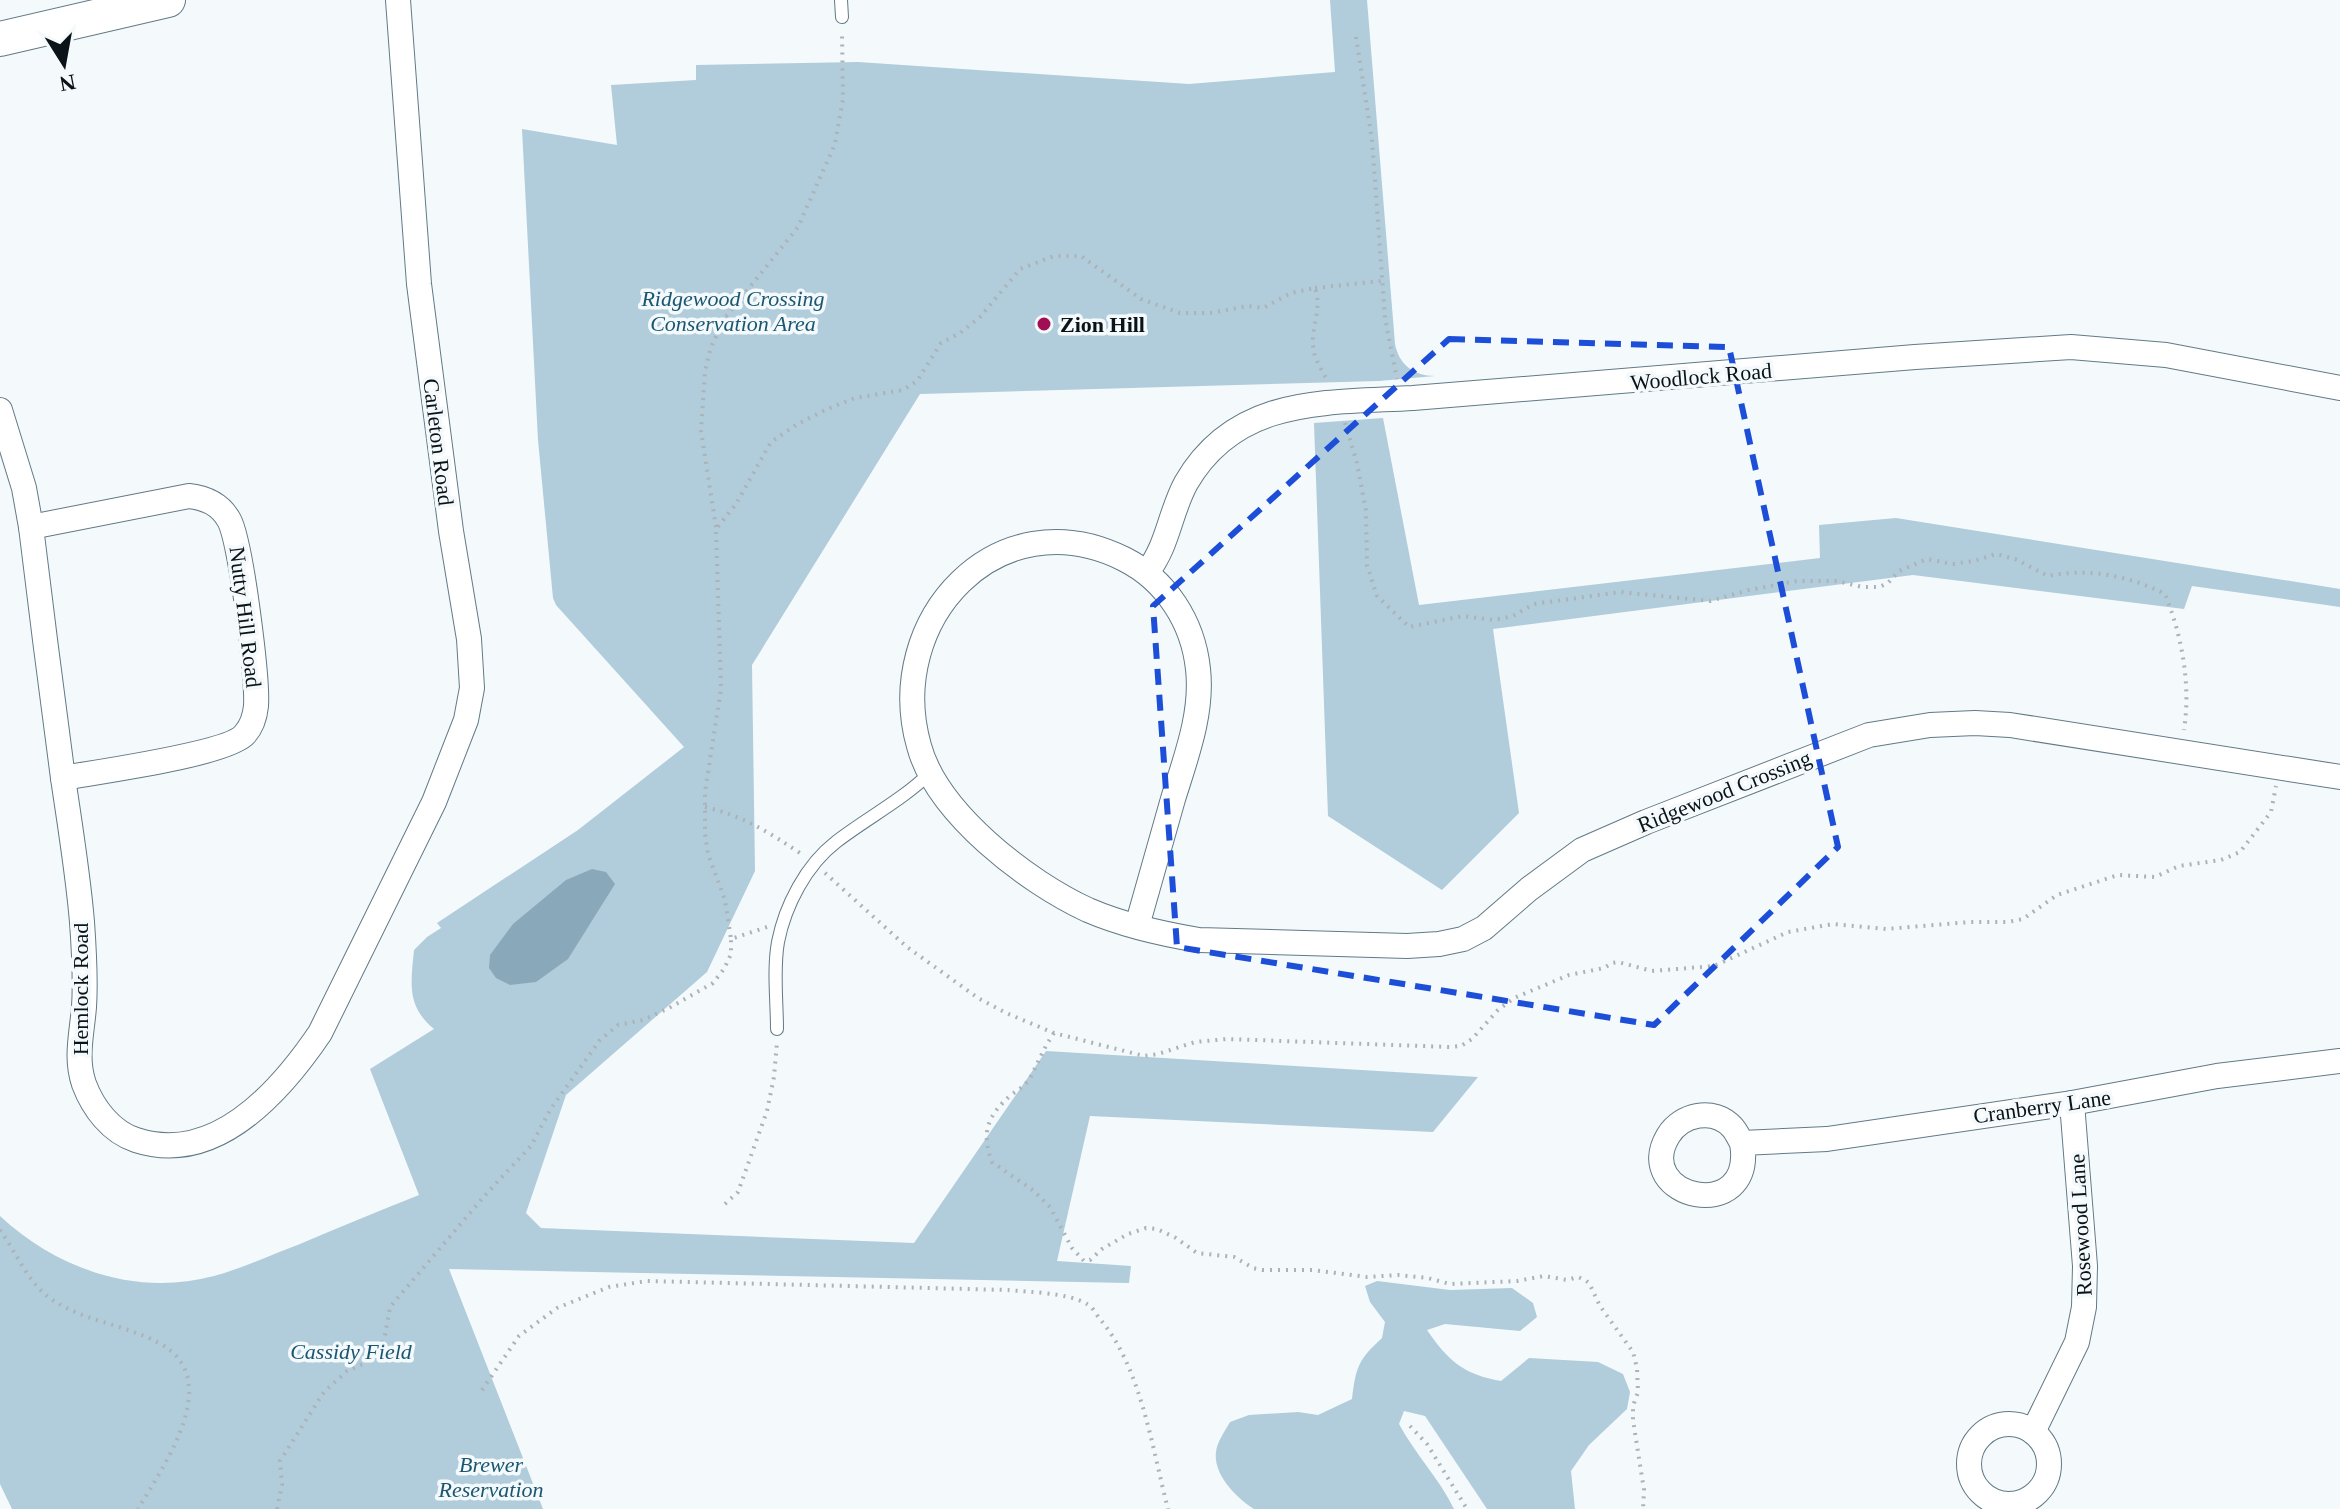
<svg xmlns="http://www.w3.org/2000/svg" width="2340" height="1509" viewBox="0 0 2340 1509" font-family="Georgia,serif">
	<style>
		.green { fill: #b1ccdb }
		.water { fill: #89a9ba }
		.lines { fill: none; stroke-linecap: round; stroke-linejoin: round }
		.lane-casing { stroke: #627a86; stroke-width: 14 }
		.street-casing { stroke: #627a86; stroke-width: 26 }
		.secondary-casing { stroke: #627a86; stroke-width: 36 }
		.path { stroke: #acb2b6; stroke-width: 4; stroke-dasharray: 2 6; stroke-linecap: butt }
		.lane { stroke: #fff; stroke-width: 12 }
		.street { stroke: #fff; stroke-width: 24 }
		.secondary { stroke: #fff; stroke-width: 34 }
		.marked { fill: none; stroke: #1d4ed8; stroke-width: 6; stroke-dasharray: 16 10; stroke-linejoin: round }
		.poi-dot { fill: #a10e54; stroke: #f4f9fc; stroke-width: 3 }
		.labels { text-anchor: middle; stroke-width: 7; stroke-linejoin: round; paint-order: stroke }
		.park-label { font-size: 22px; font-style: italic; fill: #1b5670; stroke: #f4f9fc }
		.poi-label { font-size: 22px; font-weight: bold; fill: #0a1317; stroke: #f4f9fc; text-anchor: start }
		.street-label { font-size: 22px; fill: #0a1317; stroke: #f4f9fc }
	</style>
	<rect width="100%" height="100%" fill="#f4f9fc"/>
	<g class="green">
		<path d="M1330,0H1367L1395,344C1399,364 1413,376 1435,376L1379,381L920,394L752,665L755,871L707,972L566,1095L526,1213L541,1228L914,1243L1046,1051L1478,1077L1433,1132L1090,1116L1057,1261L1131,1266L1129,1283L449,1269L543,1509H12L0,1484V1216C57,1269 136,1297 214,1276C243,1268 271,1255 300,1244C339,1227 379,1211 419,1195L370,1069L434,1029C406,1006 411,982 414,950L427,937L441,928L437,923L578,830L684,747L556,605L553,598L538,440L522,129L617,145L611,85L696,80V65L858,62L1189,84L1335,72Z"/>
		<polygon points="1383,418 1419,605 1820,558 1819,525 1896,518 2340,589 2340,607 2192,586 2184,609 1913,575 1493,629 1519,813 1442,890 1328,816 1314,423"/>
		<path d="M1377,1281L1450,1290L1512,1288L1533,1303L1537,1317L1520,1331L1445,1324L1427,1330C1448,1361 1465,1375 1501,1381L1529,1358L1598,1362L1623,1374L1630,1392L1627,1409L1589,1445L1571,1471L1575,1509H1487L1425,1416L1404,1411L1399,1424C1415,1454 1439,1478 1454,1509H1254C1237,1498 1213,1475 1216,1452C1217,1442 1225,1431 1230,1422L1249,1415L1298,1412L1318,1415L1352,1399C1356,1367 1358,1360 1382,1338L1385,1322L1370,1302L1365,1286Z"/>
	</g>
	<polygon class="water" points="592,869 606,872 615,884 568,959 536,982 510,985 496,978 489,968 490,955 513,924 566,880"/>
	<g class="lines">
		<g class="lane-casing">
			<g id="lane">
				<polyline points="841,0 842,17"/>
				<path d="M777,1029C777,1001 773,970 778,942C785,906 806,865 836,842C867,818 901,801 930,773"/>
			</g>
		</g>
		<g class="street-casing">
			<g id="street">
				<path d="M0,410L24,488L31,527C41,611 52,694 63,778C70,826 78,874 82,922C84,950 86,979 84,1007C82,1033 75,1058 84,1084C93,1108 111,1132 136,1140C215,1166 280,1092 320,1033L434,802L466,720L472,688L469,639L451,531L419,284L398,0"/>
				<path d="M31,527L189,496C206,498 220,504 229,520C241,541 258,679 256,706C255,716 252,726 245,734C229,754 96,772 63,778"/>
				<path d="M1147,572C1168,546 1170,512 1186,483C1236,396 1326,403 1413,398L1915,357L2071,347L2166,355L2340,388"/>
				<path d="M1137,926C1149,884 1161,841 1173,799C1186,757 1203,713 1198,669C1193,622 1166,580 1124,559C998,496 883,620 919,746C937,813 1027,882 1088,910C1123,925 1162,934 1199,940L1407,946L1439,944L1463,939L1484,928L1529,889L1582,850L1646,822L1869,735L1930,725L1975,723L2010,725L2340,777"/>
				<path d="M1742,1143C1739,1138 1736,1131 1732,1127C1714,1107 1681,1114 1668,1136C1631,1198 1756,1227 1742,1143L1827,1139L2072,1103L2217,1076L2340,1061"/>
				<circle cx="2009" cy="1464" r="40"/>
				<polyline points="2033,1432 2077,1342 2084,1307 2085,1266 2072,1103"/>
			</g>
		</g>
		<g class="secondary-casing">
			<polyline id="secondary" points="0,39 168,0"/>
		</g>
		<g class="path">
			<polyline points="1356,37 1372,140 1385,318 1397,379"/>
			<polyline points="1315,288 1381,281"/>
			<path d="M1345,423L1357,463L1366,511L1367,565L1377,596L1409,627L1463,616L1494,620L1513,616L1534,604L1620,592L1710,601L1749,590L1797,581H1837L1862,587H1879L1888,583L1899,571L1927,559L1953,564L1974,561L1996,554L2015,559L2048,576C2088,568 2128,575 2165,594C2182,636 2191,685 2184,730"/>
			<polyline points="716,527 701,431 705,371 711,347 725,318 798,227 835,144 843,99 842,32"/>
			<path d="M705,807C744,816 770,833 803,855"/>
			<polyline points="825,873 907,947 978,998 1006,1013 1054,1033 1144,1056 1158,1054 1195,1042 1227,1039 1450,1047 1461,1046 1472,1039 1498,1010 1514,998 1569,975 1604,968 1612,963 1618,962 1652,971 1714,966 1788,932 1833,924 1886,929 1970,922 2008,922 2023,919 2057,895 2118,875 2155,877 2179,866 2221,860 2240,852 2271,812 2276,786"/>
			<path d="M767,927L731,939L725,900L708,854L705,834V792L721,689L716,529L736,504L771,442L796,425L825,410L855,398L903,390L917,381L941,343L960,333L980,317L1020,269L1054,256H1081L1141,299L1180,313H1210L1248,306L1263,308L1291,293L1315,288C1323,310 1309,330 1314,352C1316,362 1323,372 1328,381"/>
			<path d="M1054,1033C1044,1047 1038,1063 1030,1078C1025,1086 1018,1090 1011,1095C987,1116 981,1133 992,1162L1034,1191L1050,1207L1072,1248L1084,1261L1090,1260L1102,1249L1128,1234L1146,1228L1157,1229L1176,1238L1197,1253L1234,1257L1253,1268L1262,1270H1313L1367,1277L1398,1275L1428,1278L1450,1284L1517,1281L1544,1276L1567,1280L1578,1277L1585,1280L1589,1283L1600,1306L1633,1352L1637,1368L1638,1392L1633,1406V1420L1644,1490L1643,1509"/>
			<polyline points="725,1204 738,1192 767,1111 774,1077 777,1042"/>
			<path d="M0,1230C16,1252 28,1283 51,1299C83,1321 126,1325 159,1343C226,1379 164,1465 138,1509"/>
			<path d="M482,1390L519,1336L557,1308L609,1287L647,1281L1008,1290C1028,1292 1070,1293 1087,1304C1092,1306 1096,1314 1099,1318C1141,1366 1152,1448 1168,1509"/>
			<polyline points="1410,1426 1427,1444 1467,1509"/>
			<polyline points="277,1509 282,1485 280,1461 324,1392 347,1371 365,1363 384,1341 390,1307 487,1193 531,1146 550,1110 600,1040 618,1025 643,1020 669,1008 713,983 724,969 731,954 731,940"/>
		</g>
		<use href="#lane" class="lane"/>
		<use href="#street" class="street"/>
		<use href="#secondary" class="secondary"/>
	</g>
	<path class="marked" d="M1449,339L1729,347L1838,847L1654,1025L1177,947L1153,606Z"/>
	<circle class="poi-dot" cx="1044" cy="324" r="8"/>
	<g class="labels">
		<g class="park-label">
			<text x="733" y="306">Ridgewood Crossing<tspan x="733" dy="25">Conservation Area</tspan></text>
			<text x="351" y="1359">Cassidy Field</text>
			<text x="491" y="1472">Brewer<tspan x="491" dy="25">Reservation</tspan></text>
		</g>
		<g class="poi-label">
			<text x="1060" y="332">Zion Hill</text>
		</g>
		<g class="street-label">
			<text transform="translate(1701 376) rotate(-5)" y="8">Woodlock Road</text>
			<text transform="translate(439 442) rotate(83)" y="8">Carleton Road</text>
			<text transform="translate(246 617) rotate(83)" y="8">Nutty Hill Road</text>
			<text transform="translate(1724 791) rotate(-22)" y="8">Ridgewood Crossing</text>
			<text transform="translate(80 989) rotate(-90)" y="8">Hemlock Road</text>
			<text transform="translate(2042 1106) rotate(-8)" y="8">Cranberry Lane</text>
			<text transform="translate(2080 1225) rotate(-93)" y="8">Rosewood Lane</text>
		</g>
	</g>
	<g transform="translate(64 64) rotate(169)" stroke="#f4f9fc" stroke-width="6" paint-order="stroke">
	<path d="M0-6L14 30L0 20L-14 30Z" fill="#0a1317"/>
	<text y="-12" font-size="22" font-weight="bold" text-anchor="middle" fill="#0a1317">N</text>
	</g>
</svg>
